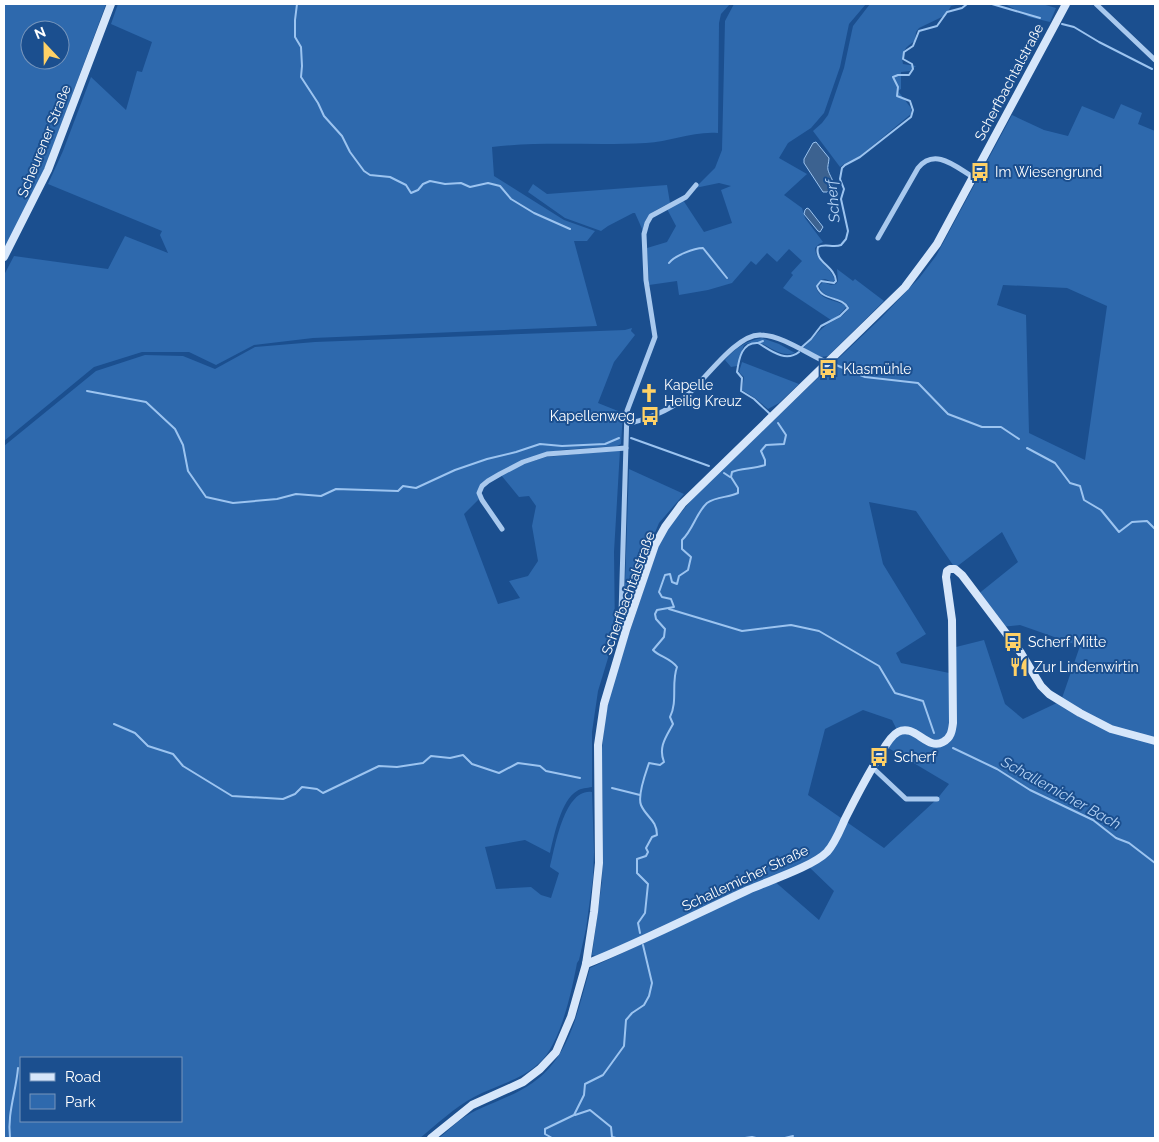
<svg xmlns="http://www.w3.org/2000/svg" width="1159" height="1142" viewBox="0 0 1159 1142" font-family="Raleway,sans-serif">
	<style>
		.green { fill: #2e69ad; fill-rule: evenodd }
		.water { fill: #3c6290; stroke: #9cc4f0 }
		.lines { fill: none; stroke-linecap: round; stroke-linejoin: round }
		.stream { stroke: #9cc4f0; stroke-width: 2 }
		.street { stroke: #a9c9ee; stroke-width: 5 }
		.secondary { stroke: #d6e6fa; stroke-width: 8 }
		.labels { text-anchor: middle; stroke-width: 4; stroke-linejoin: round; paint-order: stroke }
		.street-label { font-size: 14px; fill: #fff; stroke: #1b4f8f }
		.poi-label { font-size: 14px; fill: #fff; stroke: #1b4f8f; text-anchor: start }
		.water-label { font-size: 15px; font-style: italic; fill: #b5d3f5; stroke: #1b4f8f }
	</style>
	<rect width="100%" height="100%" fill="#1b4f8f"/>
	<g class="green">
		<path d="M4,4H106L42,176L4,250ZM30,30H60V60H30Z"/>
		<path d="M118,4H730L721,14L719,23L718,133C693,131 670,142 646,143C595,146 543,141 492,147L494,176L564,220L595,231L587,241H574L597,326L313,338L254,345L216,365L189,352H142L94,367L4,441V275L14,256L108,269L125,236L168,253L160,235L162,231L48,184L63,151L91,77L126,110L137,71L142,72L152,42L111,24Z"/>
		<path d="M734,4H866L849,24L840,67L824,113L811,128L788,143L779,158L807,174L784,195L802,208L805,218L823,242L819,244L815,248C816,262 830,266 835,280L833,282L825,279L821,280L816,287C819,300 836,300 847,306L838,316L831,320L783,288L793,275L791,273L802,261L789,249L777,262L767,253L756,265L751,261L732,283L708,290L679,295L677,281L649,285L647,248L667,242L676,226L667,209L683,200L704,232L732,223L721,190L731,186L719,183L695,188L715,168L722,150L725,21Z"/>
		<path d="M870,4H961L951,6L946,15L919,28L916,32L915,41C906,46 900,53 903,64L916,66L910,71L901,72V89L898,91L911,108V114L860,156L844,164L840,167L813,131L822,123L828,115L844,68L853,26Z"/>
		<polygon points="1005,4 1042,4 1056,8 1050,22 1029,17"/>
		<path d="M1121,104L1142,113L1138,124L1155,131V1138H439C448,1131 456,1122 466,1116C483,1106 503,1100 521,1090C569,1065 576,1016 590,968L657,937L596,956L592,955L602,881L603,837L602,749L605,719L612,685L658,547L668,528L699,491L881,318L920,277L936,256L1012,115L1044,130L1068,136L1082,106L1114,119ZM1003,285L1067,288L1107,306L1085,460L1029,433L1026,315L997,305ZM869,502L916,511L955,568L1002,532L1018,562L977,595L1001,627L1020,625L1080,646L1061,701L1023,719L1005,704L984,640L952,648L954,674L901,663L896,653L926,634L883,564ZM863,710L892,720L898,732L885,746L949,784L937,799L884,848L808,795L825,729ZM807,865L834,891L819,920L773,880Z"/>
		<path d="M533,184L547,194L667,185L670,203C656,210 644,214 643,231L635,213H633L608,226L601,231L565,218L528,192Z"/>
		<path d="M837,269L853,281L855,279L884,301L828,356L821,357L803,348C811,342 816,333 824,327C833,319 844,319 849,307C843,296 823,300 819,286L823,282L831,285L836,284L838,281Z"/>
		<path d="M632,328L631,331L635,335L614,362L598,403L623,413L621,444L617,446L561,450L546,453L486,480L479,486L480,488V498L464,514L498,604L520,598L509,581L528,576L538,561L532,526L536,506L529,496L519,497L501,475L524,464L546,457L620,450L614,552L615,635L598,691L592,732V787C587,788 581,788 577,791C561,800 554,836 550,853L525,840L485,847L496,889L531,887L541,895L551,898L559,873L550,867C555,848 564,788 592,792L594,852L593,877L586,929L579,960L577,963C572,990 560,1047 538,1064C519,1081 496,1085 474,1097C454,1108 437,1124 420,1138H4V446L96,371L145,355L183,356L215,369L255,347L315,342L625,330ZM21,1058H181V1121H21Z"/>
		<path d="M762,338L779,344L795,353C772,359 765,334 744,345L737,366L731,367L725,360C735,348 746,341 762,338Z"/>
		<polygon points="742,362 799,384 779,403 768,409 755,398 742,390 744,377 739,372"/>
		<polygon points="629,469 684,494 659,523 646,554 626,614 624,612"/>
	</g>
	<g class="water">
		<path d="M816,142L829,158C829,162 827,167 828,170C831,180 838,183 827,192H823L804,163V159L813,143Z"/>
		<polygon points="807,208 809,209 823,227 820,232 818,231 804,214 805,210"/>
	</g>
	<g class="lines">
		<g class="stream">
			<polyline points="297,4 295,20 295,37 301,47 302,66 301,77 318,103 324,116 342,136 350,152 364,171 370,175 390,177 406,185 411,193 418,190 423,184 430,181 445,184 461,183 470,187 488,183 500,186 511,199 534,213 570,229"/>
			<polyline points="992,4 1040,18"/>
			<polyline points="1062,24 1074,27 1099,42 1152,69"/>
			<path d="M669,263C674,256 694,248 703,248L727,278"/>
			<polyline points="758,343 763,341"/>
			<path d="M802,347L811,339L821,326L840,316L848,308C842,296 821,301 817,286L821,281L834,283L836,281C835,266 814,262 818,247C825,243 833,248 841,245L846,239L848,231L841,199L844,189L840,179L842,168L845,165L860,157L911,117L913,110L910,101L897,96L898,87L893,77L898,75H909L913,69L912,64L903,59L904,52L913,46L919,31L937,26L947,12L962,8L967,4"/>
			<polyline points="836,365 865,377 918,383 948,414 982,427 1001,427 1019,439"/>
			<polyline points="87,391 146,402 175,429 183,445 188,471 206,497 233,503 277,499 296,494 321,496 336,489 398,491 403,486 416,488 455,470 487,459 516,452 540,444 562,446 605,444 619,438"/>
			<path d="M770,414L754,399L741,391L742,378L737,372C739,358 742,342 758,343C770,350 785,363 799,352"/>
			<polyline points="631,438 709,466"/>
			<polyline points="1027,448 1055,463 1070,483 1080,486 1084,500 1101,510 1119,532 1132,522 1147,521 1155,529"/>
			<polyline points="724,473 730,477"/>
			<polyline points="669,609 742,631 791,625 819,631 879,666 895,693 923,701 934,733"/>
			<polyline points="114,724 135,733 148,746 173,754 183,766 232,796 283,799 295,794 302,787 317,789 323,793 379,766 397,767 423,763 431,756 450,758 463,755 472,764 499,773 518,763 540,766 546,771 580,778"/>
			<polyline points="953,748 997,769 1030,790 1093,820 1116,838 1129,843 1155,863"/>
			<polyline points="612,788 640,795"/>
			<path d="M640,933L638,923L645,913L648,884L637,873V859L646,856L648,852L646,848L652,837L657,835C657,820 646,817 641,805C637,795 646,772 649,763L660,765L664,762C658,747 666,737 673,724L670,717C678,701 671,683 677,667C670,658 660,657 653,650L664,637L665,629L656,619L655,614L657,610L674,607L671,599L662,597L659,592L665,575L670,574L672,582L677,584L679,576L688,570L691,557L682,549V540C693,530 696,513 707,503C717,496 728,498 738,493V488L731,477L732,472C740,468 754,469 765,465V460L761,451L766,445L784,444L786,435L778,423"/>
			<polyline points="575,1115 590,1110 611,1127 612,1137 616,1138"/>
			<path d="M10,1138C7,1114 16,1092 18,1068"/>
			<polyline points="552,1138 545,1134 545,1129 574,1115 584,1095 585,1084 603,1075 624,1046 626,1020 632,1013 644,1005 649,996 652,983 643,945"/>
			<polyline points="745,1138 752,1137 756,1138"/>
			<polyline points="785,1138 793,1136"/>
		</g>
		<g class="street">
			<polyline points="1096,4 1155,60"/>
			<path d="M878,238L918,168C935,147 956,167 973,177"/>
			<path d="M627,424C645,420 668,411 683,399C703,383 736,333 761,335C784,336 807,354 828,363"/>
			<polyline points="502,529 482,500 479,493 482,486 488,481 500,474 523,462 547,454 626,448"/>
			<polyline points="626,630 623,625 621,614 627,411 655,337 646,280 644,234 647,223 651,216 686,197 696,185"/>
			<polyline points="872,767 906,799 937,799"/>
		</g>
		<g class="secondary">
			<polyline points="4,257 48,170 111,4"/>
			<path d="M586,964C641,942 694,915 748,890C768,881 812,867 827,852C835,843 840,830 845,819C856,797 867,776 880,755C884,748 890,736 898,732C915,723 927,751 943,742C951,738 952,731 953,723L952,620L946,577L947,571L950,569H955L962,575L1021,653L1041,686L1049,694L1080,713L1111,729L1155,741"/>
			<polyline points="431,1138 472,1105 523,1082 540,1069 556,1052 571,1017 586,964 594,912 599,863 598,745 604,704 626,630 655,545 665,527 682,504 905,287 937,244 1066,4"/>
		</g>
	</g>
	<defs>
		<g id="bus-bare" transform="scale(1.5)"><path d="M-5-6H5V4H4V6H2V4H-2V6H-4V4H-5ZM-3.5-4V0h7V-4ZM-3.5 1.2v1.5H-2V1.2ZM2 1.2v1.5H3.5V1.2Z" fill="#ffd166" stroke="#1b4f8f" stroke-width="2.5" paint-order="stroke"/></g>
		<g id="church-bare" transform="scale(1.5)"><path d="M-1.2-6h2.4v3.5h3.3v2.4h-3.3V6h-2.4V-.1h-3.3v-2.4h3.3Z" fill="#ffd166" stroke="#1b4f8f" stroke-width="2.5" paint-order="stroke"/></g>
		<g id="restaurant-bare" transform="scale(1.5)"><path d="M-5-6h1v4h1v-4h1v4h1v-4h1v5L-1.5 .5V6h-2V.5L-5-1ZM5-6V6H3V1.5H1.5Q1.5-4 5-6Z" fill="#ffd166" stroke="#1b4f8f" stroke-width="2.5" paint-order="stroke"/></g>
	</defs>
	<g fill-rule="evenodd">
		<use href="#bus-bare" x="980" y="172"/>
		<use href="#bus-bare" x="828" y="369"/>
		<use href="#church-bare" x="649" y="393"/>
		<use href="#bus-bare" x="650" y="416"/>
		<use href="#bus-bare" x="1013" y="642"/>
		<use href="#restaurant-bare" x="1019" y="667"/>
		<use href="#bus-bare" x="879" y="757"/>
	</g>
	<g class="labels">
		<g class="street-label">
			<text transform="translate(1009 82) rotate(-62)" y="5">Scherfbachtalstraße</text>
			<text transform="translate(44 141) rotate(-68)" y="5">Scheurener Straße</text>
			<text transform="translate(628 593) rotate(-70)" y="5">Scherfbachtalstraße</text>
			<text transform="translate(745 878) rotate(-25)" y="5">Schallemicher Straße</text>
		</g>
		<g class="poi-label">
			<text x="995" y="177">Im Wiesengrund</text>
			<text x="843" y="374">Klasmühle</text>
			<text x="664" y="390">Kapelle<tspan x="664" dy="16">Heilig Kreuz</tspan></text>
			<text x="635" y="421" text-anchor="end">Kapellenweg</text>
			<text x="1028" y="647">Scherf Mitte</text>
			<text x="1034" y="672">Zur Lindenwirtin</text>
			<text x="894" y="762">Scherf</text>
		</g>
		<g class="water-label">
			<text transform="translate(833 201) rotate(-95)" y="5">Scherf</text>
			<text transform="translate(1061 793) rotate(29)" y="5">Schallemicher Bach</text>
		</g>
	</g>
	<rect width="1159" height="1142" fill="none" stroke="#ffffff" stroke-width="10"/>
	<rect x="20" y="1057" width="162" height="65" fill="#1b4f8f" stroke="#7695bc"/>
	<rect x="30" y="1073" width="25" height="8" fill="#d6e6fa" stroke="#7695bc"/>
	<text x="65" y="1082" font-size="15" fill="#ffffff">Road</text>
	<rect x="30" y="1094" width="25" height="15" fill="#2e69ad" stroke="#7695bc"/>
	<text x="65" y="1107" font-size="15" fill="#ffffff">Park</text>
	<g transform="translate(45 45) rotate(338)"><circle r="24" fill="#1b4f8f" stroke="#7695bc"/>
	<path d="M0-4L9 19L0 12L-9 19Z" fill="#ffd166"/>
	<text y="-8" font-size="14" font-weight="bold" text-anchor="middle" fill="#ffffff">N</text>
	</g>
</svg>
